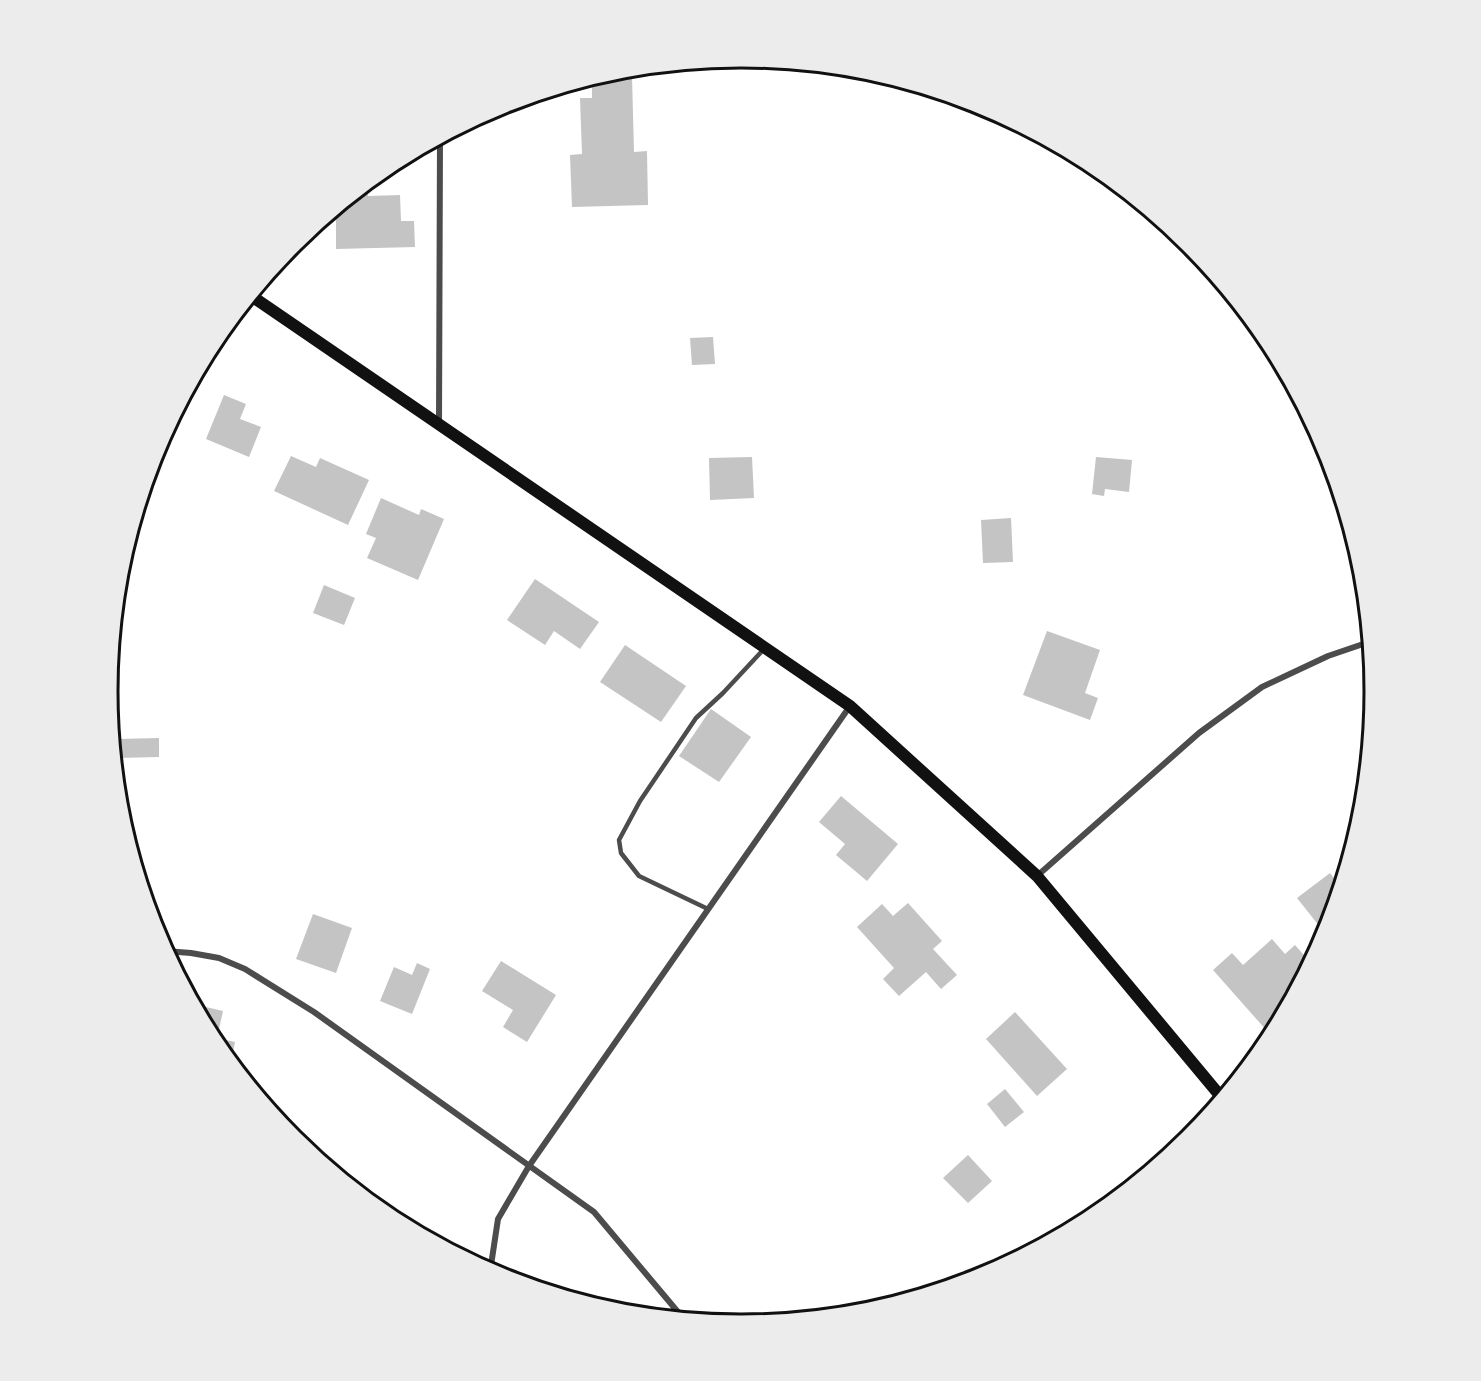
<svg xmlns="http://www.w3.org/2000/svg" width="1481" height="1381" viewBox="0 0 1481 1381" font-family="Poppins,sans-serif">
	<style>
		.building { fill: #c4c4c4 }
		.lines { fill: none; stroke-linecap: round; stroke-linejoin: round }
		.service { stroke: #4c4c4c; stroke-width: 4.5 }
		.minor { stroke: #4c4c4c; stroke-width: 6 }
		.secondary { stroke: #111; stroke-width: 12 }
		.rim { fill: none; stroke: #111; stroke-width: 3 }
	</style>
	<rect width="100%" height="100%" fill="#fff"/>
	<g class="building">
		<polygon points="632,76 634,152 647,151 648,205 572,207 570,155 582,154 580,98 592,98 592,78"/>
		<polygon points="367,181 368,196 400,195 401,221 414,221 415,247 336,249 336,207"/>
		<polygon points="713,337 715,364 692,365 690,338"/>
		<polygon points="224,395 246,404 240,419 261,427 249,457 206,439"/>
		<polygon points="291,456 316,467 320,458 369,480 348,525 274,491"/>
		<polygon points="752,457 754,498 710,500 709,458"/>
		<polygon points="1096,457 1132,460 1129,492 1105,489 1104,496 1092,494"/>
		<polygon points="381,498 419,515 421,509 444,519 418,580 367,558 376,538 366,534"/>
		<polygon points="1011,518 1013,562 983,563 981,520"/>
		<polygon points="535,579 599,622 580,649 554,631 545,645 507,620"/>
		<polygon points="324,585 355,598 344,625 313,613"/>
		<polygon points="1047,631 1100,650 1085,693 1098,698 1090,720 1023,695"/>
		<polygon points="625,645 686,686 661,722 600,682"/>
		<polygon points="711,709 751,737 719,782 679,756"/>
		<polygon points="159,738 159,757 118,758 117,739"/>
		<polygon points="841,796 898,844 867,881 836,855 845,844 819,822"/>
		<polygon points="143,865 143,891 135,866"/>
		<polygon points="1330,873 1340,886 1330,919 1320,927 1297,898"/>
		<polygon points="908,903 942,941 933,949 957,975 941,989 926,972 899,996 883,979 894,968 857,927 882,904 893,916"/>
		<polygon points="313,914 352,928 336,973 296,959"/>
		<polygon points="1272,939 1285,954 1295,945 1310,962 1303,975 1284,992 1290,999 1279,1021 1267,1031 1213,970 1232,953 1243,965"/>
		<polygon points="501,961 556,995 527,1042 503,1027 513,1010 482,991"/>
		<polygon points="417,963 430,969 412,1014 380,1001 394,967 412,975"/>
		<polygon points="193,1004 223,1011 217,1038 235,1042 231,1063 214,1042"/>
		<polygon points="1015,1012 1067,1069 1037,1096 986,1039"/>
		<polygon points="1005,1089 1024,1112 1005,1127 987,1104"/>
		<polygon points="968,1155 992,1181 968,1203 943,1178"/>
	</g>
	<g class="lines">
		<polyline class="service" points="708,909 639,876 621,853 619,840 640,801 696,718 723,693 763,650"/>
		<g class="minor">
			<polyline points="439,424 440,136"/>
			<polyline points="1037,876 1199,733 1262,687 1328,656 1369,642"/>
			<polyline points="165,951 191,953 219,958 245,969 314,1012 594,1212 683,1318"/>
			<polyline points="490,1272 498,1219 529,1166 850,706"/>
		</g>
		<polyline class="secondary" points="250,295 850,706 1037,876 1222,1098"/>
	</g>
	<path d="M0 0H1481V1381H0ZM118 691a623 623 0 1 1 1246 0a623 623 0 1 1-1246 0Z" fill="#ececec" fill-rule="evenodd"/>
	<path class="rim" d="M118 691a623 623 0 1 1 1246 0a623 623 0 1 1-1246 0Z"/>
</svg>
